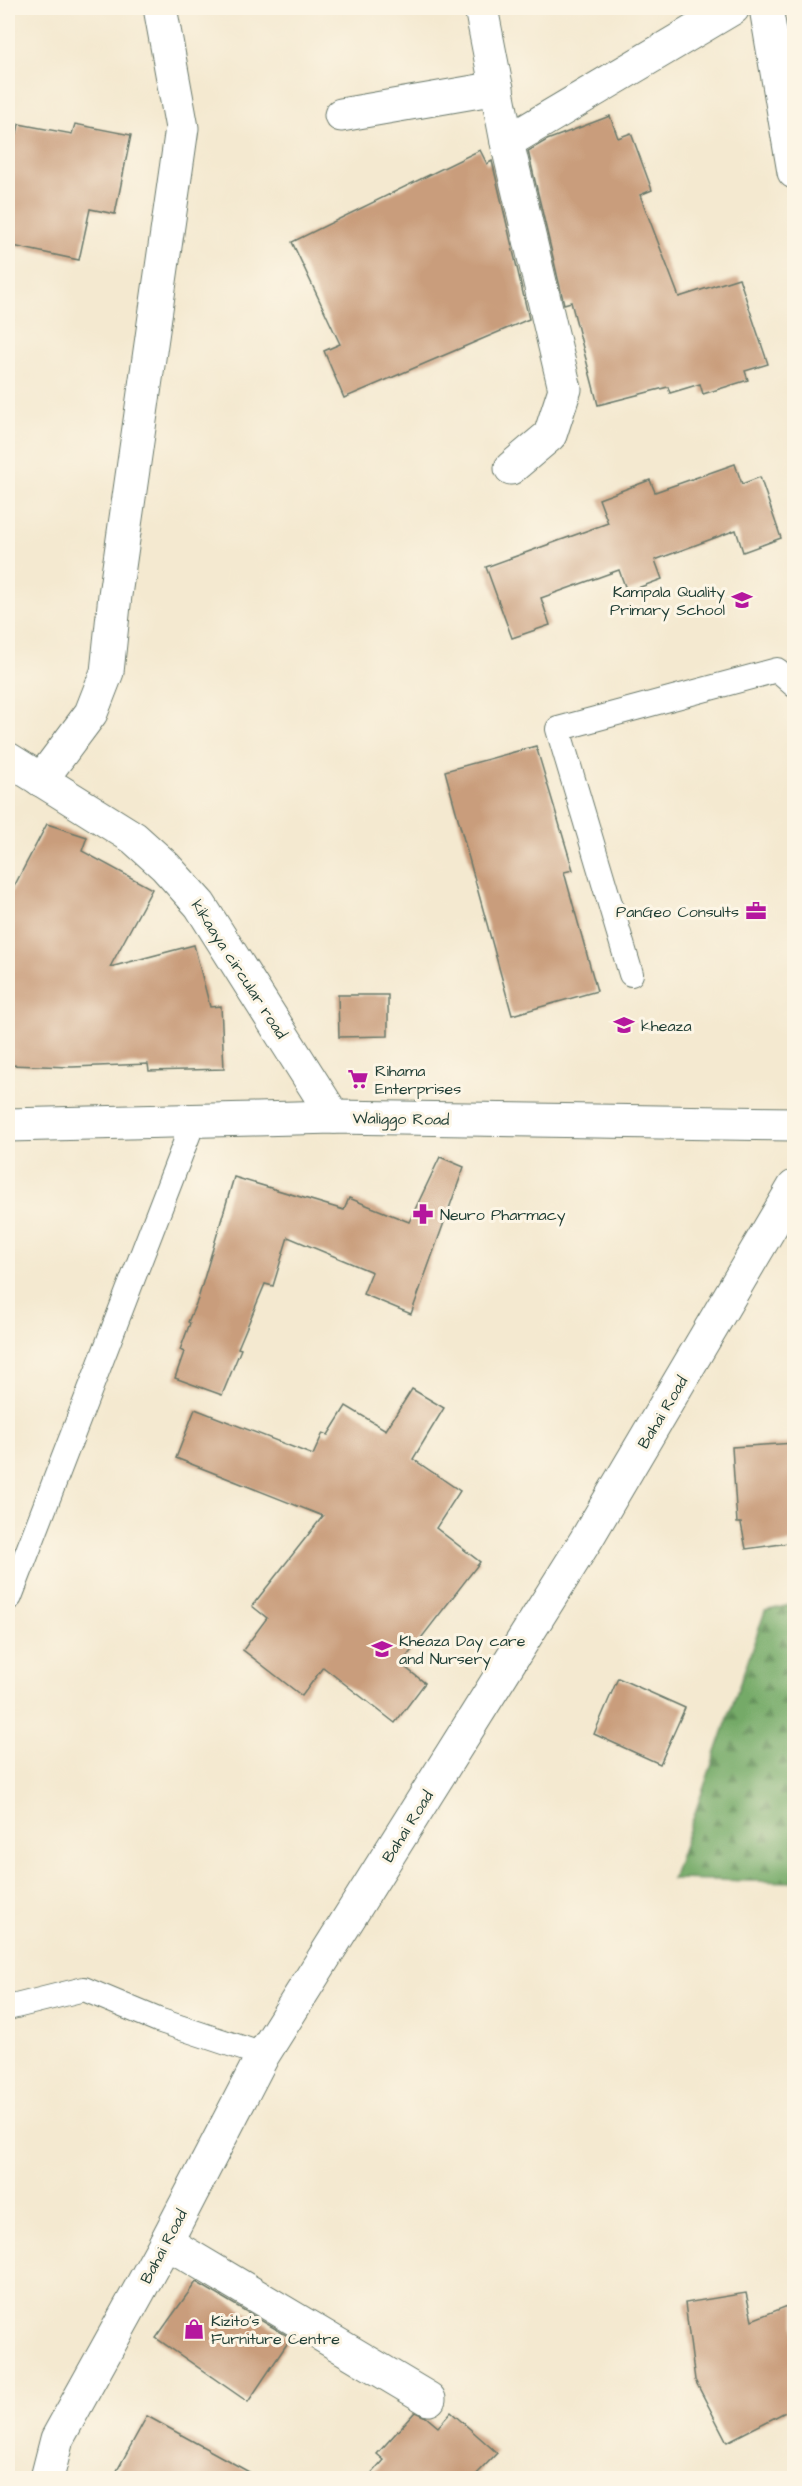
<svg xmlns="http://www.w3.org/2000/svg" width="802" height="2486" viewBox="0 0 802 2486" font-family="'Architects Daughter',sans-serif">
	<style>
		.forest { fill: url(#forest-firs); stroke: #4a744e; stroke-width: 1.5 }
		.building { fill: #c99d7c }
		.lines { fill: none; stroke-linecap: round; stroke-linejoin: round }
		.lane-casing { stroke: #6a796b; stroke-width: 26 }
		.street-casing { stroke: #6a796b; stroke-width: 35 }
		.secondary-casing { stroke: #6a796b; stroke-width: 35 }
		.lane { stroke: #fff; stroke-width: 24 }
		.street { stroke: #fff; stroke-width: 33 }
		.secondary { stroke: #fff; stroke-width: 33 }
		.labels { text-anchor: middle; stroke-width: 6; stroke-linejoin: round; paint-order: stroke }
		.poi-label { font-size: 16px; fill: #1f3d34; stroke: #fcf5e5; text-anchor: start }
		.street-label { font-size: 16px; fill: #1f3d34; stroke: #fcf5e5 }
	</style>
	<defs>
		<pattern id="forest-firs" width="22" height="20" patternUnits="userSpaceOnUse" patternTransform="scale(1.5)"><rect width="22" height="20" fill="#74aa67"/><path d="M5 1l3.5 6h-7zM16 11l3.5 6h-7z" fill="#5f8c56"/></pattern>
	</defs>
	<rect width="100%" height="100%" fill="#fcf5e5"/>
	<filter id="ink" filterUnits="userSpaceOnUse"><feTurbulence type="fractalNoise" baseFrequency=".0167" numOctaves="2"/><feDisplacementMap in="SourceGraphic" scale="12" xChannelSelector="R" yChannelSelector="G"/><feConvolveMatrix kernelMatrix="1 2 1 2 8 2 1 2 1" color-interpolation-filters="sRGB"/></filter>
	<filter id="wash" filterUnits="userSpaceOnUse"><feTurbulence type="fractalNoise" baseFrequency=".008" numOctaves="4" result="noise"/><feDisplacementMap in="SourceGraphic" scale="24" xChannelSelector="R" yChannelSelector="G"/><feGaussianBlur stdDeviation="1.35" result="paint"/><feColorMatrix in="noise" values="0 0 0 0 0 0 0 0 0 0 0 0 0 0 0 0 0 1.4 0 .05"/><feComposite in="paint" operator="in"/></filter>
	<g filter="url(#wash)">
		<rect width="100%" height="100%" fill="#f4e9d0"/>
		<polygon class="forest" points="794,1604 794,1882 672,1879 765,1611"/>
		<g id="blocks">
			<g class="building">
				<polygon points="610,116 618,138 631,133 652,190 640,195 679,297 739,278 768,364 745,371 748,380 703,394 700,384 670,393 668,387 598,405 571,302 564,304 528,151 547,140"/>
				<polygon points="19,124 72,134 75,124 131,135 115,214 90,209 79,260 8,245 8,131 17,133"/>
				<polygon points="480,150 487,164 492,161 529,319 344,398 324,351 340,344 292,242"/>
				<polygon points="735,464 742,484 760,477 781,538 743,552 736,530 655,560 662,579 627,592 619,570 541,598 550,625 512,638 486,567 608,523 599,499 650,480 655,492"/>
				<polygon points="536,746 573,870 564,872 597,991 512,1015 445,771"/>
				<polygon points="47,824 87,837 82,851 152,889 110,967 194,945 210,1007 221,1006 224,1069 149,1071 148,1064 72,1067 8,1065 8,898"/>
				<polygon points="338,995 388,995 388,1036 339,1037"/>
				<polygon points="440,1157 464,1167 411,1314 363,1294 372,1272 288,1237 273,1286 265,1284 238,1348 241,1349 222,1395 175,1378 184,1352 180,1350 190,1323 188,1322 198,1299 234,1177 344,1210 349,1198 409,1222"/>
				<polygon points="412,1389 444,1408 413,1459 460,1491 436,1528 480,1562 401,1664 425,1683 395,1723 323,1667 302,1696 243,1650 267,1618 252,1606 323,1516 176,1458 195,1409 313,1455 323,1433 328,1435 346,1406 386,1430"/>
				<polygon points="795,1443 795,1542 746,1549 741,1523 737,1523 732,1447"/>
				<polygon points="618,1678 685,1708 660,1764 594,1734"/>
				<polygon points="196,2282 291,2338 248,2402 156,2338"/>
				<polygon points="746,2293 752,2320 795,2303 795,2407 727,2442 695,2380 685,2303"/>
				<polygon points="415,2412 426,2417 438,2427 451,2412 497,2453 473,2478 368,2478 384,2460 377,2454"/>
				<polygon points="147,2416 260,2478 113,2478"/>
			</g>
		</g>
	</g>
	<g filter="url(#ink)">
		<use href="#blocks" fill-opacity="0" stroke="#6a796b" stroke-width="1.5"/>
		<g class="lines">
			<g class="lane-casing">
				<g id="lane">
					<polyline points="631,974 558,729 777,670 794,685"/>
					<polyline points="10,1597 194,1120"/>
					<polyline points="8,2008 84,1989 158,2020 263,2055"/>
				</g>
			</g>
			<g class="street-casing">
				<g id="street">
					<polyline points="481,8 507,142"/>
					<polyline points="766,8 794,172"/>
					<polyline points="341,115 497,88"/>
					<polyline points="511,468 550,435 565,389 507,142 733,8"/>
					<polyline points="8,759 134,838 165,866 200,905 334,1117"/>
					<polyline points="41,780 91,713 107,672 115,595 182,128 161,13"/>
					<polyline points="166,2242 429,2399"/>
				</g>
			</g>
			<g class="secondary-casing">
				<g id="secondary">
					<polyline points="8,1125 334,1117 794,1124"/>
					<polyline points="47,2478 57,2439 166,2242 263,2055 586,1540 794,1187"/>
				</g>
			</g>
			<use href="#lane" class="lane"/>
			<use href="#street" class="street"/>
			<use href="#secondary" class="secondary"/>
		</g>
	</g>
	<defs>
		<g id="school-bare" transform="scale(1.62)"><path d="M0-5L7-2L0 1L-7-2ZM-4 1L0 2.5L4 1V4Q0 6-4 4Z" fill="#b5179e" stroke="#fcf5e5" stroke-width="2.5" paint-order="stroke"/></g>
		<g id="office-bare" transform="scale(1.62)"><path d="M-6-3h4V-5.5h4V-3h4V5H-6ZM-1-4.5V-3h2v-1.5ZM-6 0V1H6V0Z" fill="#b5179e" stroke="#fcf5e5" stroke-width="2.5" paint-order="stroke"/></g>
		<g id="supermarket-bare" transform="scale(1.62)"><path d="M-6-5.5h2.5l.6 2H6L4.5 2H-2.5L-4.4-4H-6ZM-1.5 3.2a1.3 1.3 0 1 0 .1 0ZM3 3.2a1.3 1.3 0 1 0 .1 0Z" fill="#b5179e" stroke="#fcf5e5" stroke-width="2.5" paint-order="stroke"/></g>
		<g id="pharmacy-bare" transform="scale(1.62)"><path d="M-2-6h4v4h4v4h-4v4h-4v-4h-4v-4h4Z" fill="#b5179e" stroke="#fcf5e5" stroke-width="2.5" paint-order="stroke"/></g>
		<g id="shop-bare" transform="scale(1.62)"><path d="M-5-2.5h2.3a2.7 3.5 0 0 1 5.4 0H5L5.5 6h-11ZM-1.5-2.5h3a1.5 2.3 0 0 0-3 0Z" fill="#b5179e" stroke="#fcf5e5" stroke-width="2.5" paint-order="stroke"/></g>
	</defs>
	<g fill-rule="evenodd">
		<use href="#school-bare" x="742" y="600"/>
		<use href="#office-bare" x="756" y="911"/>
		<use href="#school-bare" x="624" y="1025"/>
		<use href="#supermarket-bare" x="358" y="1079"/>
		<use href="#pharmacy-bare" x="423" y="1214"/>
		<use href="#school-bare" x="382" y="1649"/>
		<use href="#shop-bare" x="194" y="2329"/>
	</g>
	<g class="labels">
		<g class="poi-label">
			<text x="725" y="597" text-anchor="end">Kampala Quality<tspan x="725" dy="18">Primary School</tspan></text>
			<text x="739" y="917" text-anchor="end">PanGeo Consults</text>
			<text x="641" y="1031">kheaza</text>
			<text x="375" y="1076">Rihama<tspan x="375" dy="18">Enterprises</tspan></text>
			<text x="440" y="1220">Neuro Pharmacy</text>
			<text x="399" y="1646">Kheaza Day care<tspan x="399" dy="18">and Nursery</tspan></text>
			<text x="211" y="2326">Kizito's<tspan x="211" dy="18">Furniture Centre</tspan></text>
		</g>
		<g class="street-label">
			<text transform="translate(240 969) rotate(57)" y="6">kikaaya circular road</text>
			<text transform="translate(401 1118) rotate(1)" y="6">Waliggo Road</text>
			<text transform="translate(662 1412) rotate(-59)" y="6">Bahai Road</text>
			<text transform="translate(407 1826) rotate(-58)" y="6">Bahai Road</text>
			<text transform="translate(163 2246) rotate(-62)" y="6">Bahai Road</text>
		</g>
	</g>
	<rect width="802" height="2486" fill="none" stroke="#fcf5e5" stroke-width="30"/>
</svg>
